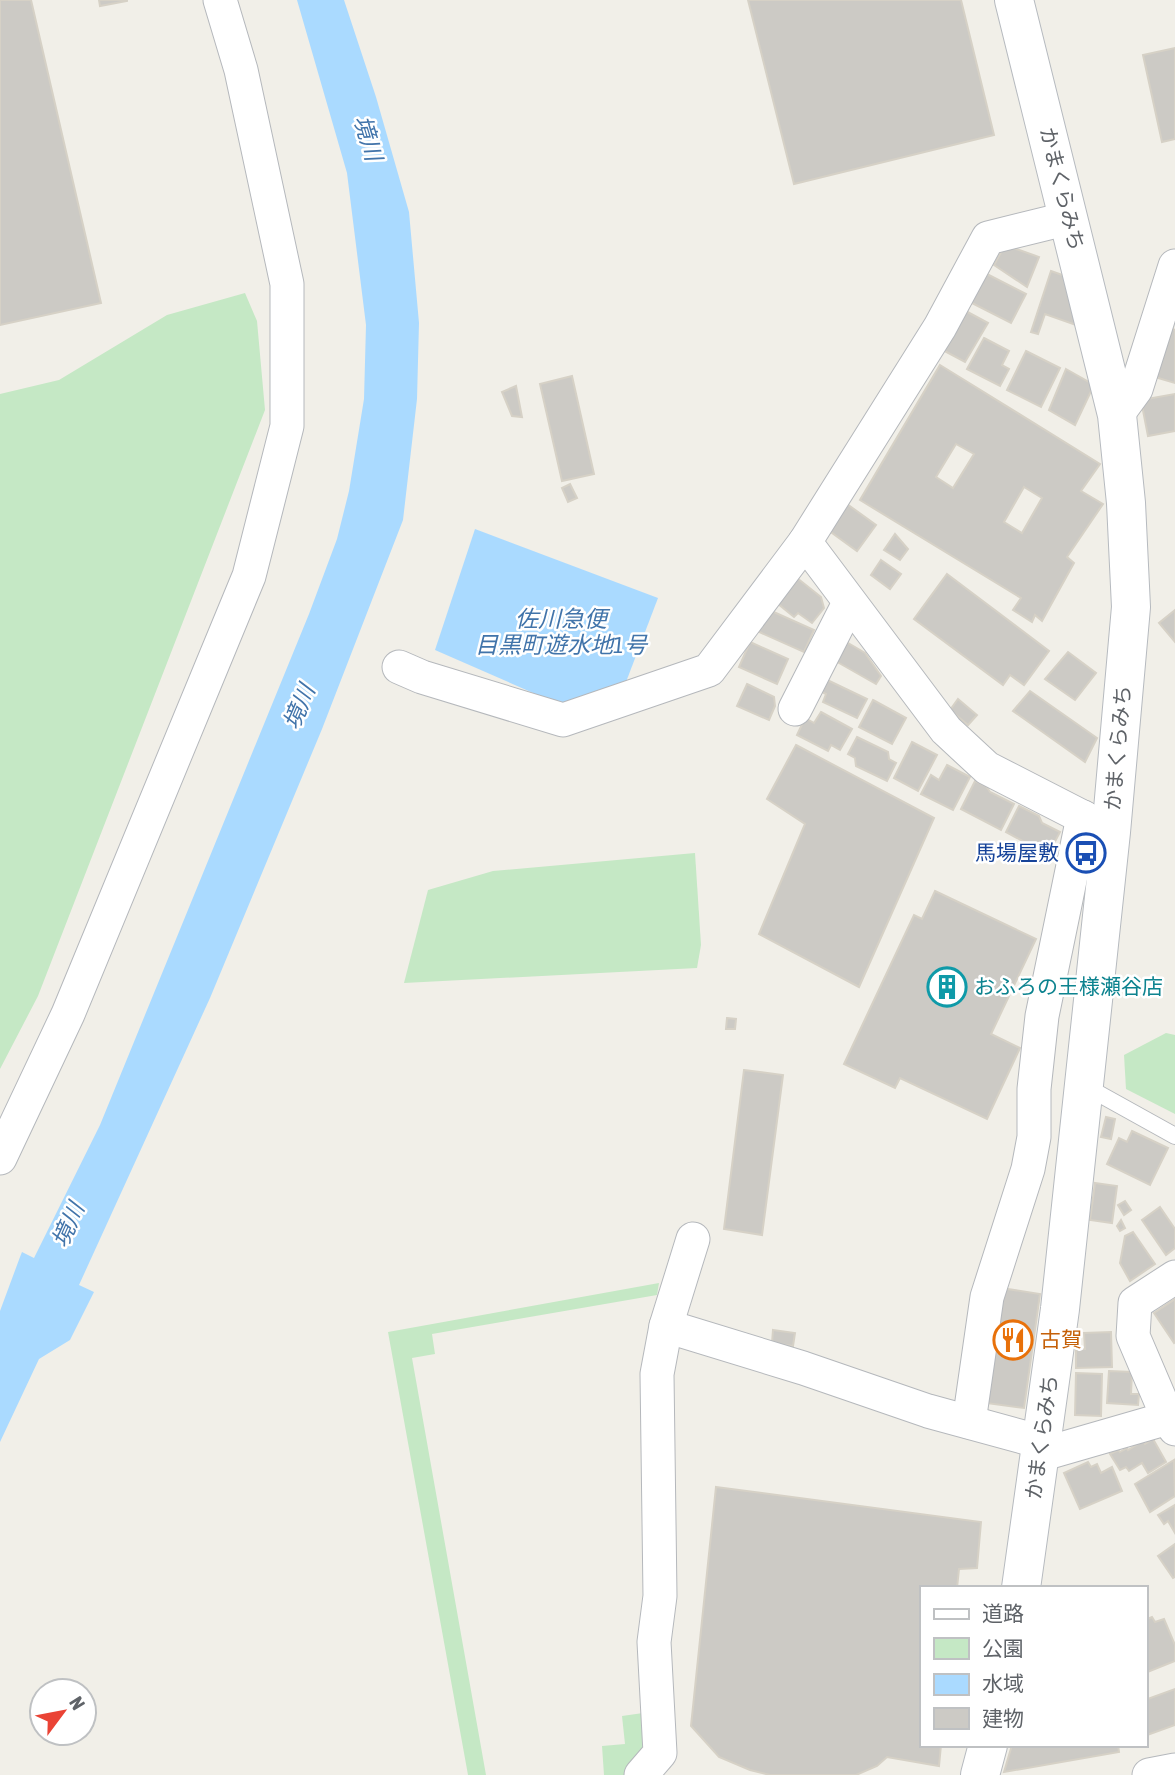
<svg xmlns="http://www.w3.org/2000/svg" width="1175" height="1775" viewBox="0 0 1175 1775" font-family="'Asap Condensed','Noto Sans JP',sans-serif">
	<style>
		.green { fill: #c5e8c5 }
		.water { fill: #aadaff }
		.building { fill: #cccac5; stroke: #d6d1c6; stroke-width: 2; fill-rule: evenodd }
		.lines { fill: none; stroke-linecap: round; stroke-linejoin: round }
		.lane-casing { stroke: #b5b8bc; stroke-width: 18 }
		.street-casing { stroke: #b5b8bc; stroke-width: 35 }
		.secondary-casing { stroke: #b6babf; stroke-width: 40 }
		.lane { stroke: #fff; stroke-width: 16 }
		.street { stroke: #fff; stroke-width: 33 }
		.secondary { stroke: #fff; stroke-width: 38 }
		.labels { text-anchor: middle; stroke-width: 5; stroke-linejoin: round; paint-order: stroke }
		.street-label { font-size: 21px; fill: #5f6368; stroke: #fff }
		.transit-label { font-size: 21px; fill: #164399; stroke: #fff; text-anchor: end }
		.culture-label { font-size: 21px; fill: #0d838f; stroke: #fff; text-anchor: start }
		.food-label { font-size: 21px; fill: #c56008; stroke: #fff; text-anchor: start }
		.water-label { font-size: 23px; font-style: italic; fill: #4174aa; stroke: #fff }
	</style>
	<rect width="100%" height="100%" fill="#f1efe8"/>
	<g class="green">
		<polygon points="245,293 257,321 265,410 38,996 0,1069 0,394 59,380 167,315"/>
		<polygon points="695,853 701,945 697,968 404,983 428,890 493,871"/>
		<polygon points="1166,1033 1175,1035 1175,1114 1126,1089 1124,1055"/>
		<polygon points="659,1283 657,1295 432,1334 435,1354 412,1358 486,1775 468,1775 388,1332"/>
		<polygon points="643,1713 646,1751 624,1775 604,1775 602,1746 625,1744 622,1716"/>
	</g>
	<g class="water">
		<polygon points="297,0 344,0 376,97 409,212 419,323 417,399 403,520 322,729 210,998 79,1285 94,1292 70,1340 39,1359 0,1442 0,1311 20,1257 22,1252 34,1258 100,1125 309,614 337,539 349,491 364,399 366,325 347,173"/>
		<polygon points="475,529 658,598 626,682 563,706 435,650"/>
	</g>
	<g class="building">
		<polygon points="0,0 31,0 101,303 0,325"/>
		<polygon points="99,0 127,0 127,1 100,6"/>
		<polygon points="748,0 961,0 994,135 794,184"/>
		<polygon points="1175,48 1175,139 1162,142 1143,55"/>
		<polygon points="1005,245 1039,257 1027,287 994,265"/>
		<polygon points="981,271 1026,294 1011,323 966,300"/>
		<polygon points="1051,271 1068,277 1076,325 1045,314 1038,334 1031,332"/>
		<polygon points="962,309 988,323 965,362 939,348"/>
		<polygon points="1171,328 1175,330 1175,383 1155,377"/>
		<polygon points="984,338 1009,351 1002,365 1009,369 1000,386 967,369"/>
		<polygon points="1026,351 1060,368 1041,407 1007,390"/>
		<path d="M940,365L1100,464L1081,491L1103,504L1067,557L1074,563L1042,621L1035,615L1032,622L1013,610L1021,598L860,500ZM956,444L974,454L953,488L936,477ZM1024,487L1042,498L1022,533L1004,522Z"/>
		<polygon points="1066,369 1094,385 1075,425 1049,410"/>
		<polygon points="572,376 594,474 562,481 540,384"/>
		<polygon points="516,386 522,417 512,416 502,392"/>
		<polygon points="1175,394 1175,431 1148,436 1141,400"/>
		<polygon points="570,484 577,498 568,502 562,488"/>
		<polygon points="847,504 876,525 857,551 828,530"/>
		<polygon points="895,534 908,549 900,560 884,550"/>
		<polygon points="881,560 901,574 890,589 871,575"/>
		<polygon points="947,574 1049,651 1024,685 1010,675 1003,685 914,619"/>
		<polygon points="797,578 821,597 824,608 812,623 798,613 794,617 777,603"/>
		<polygon points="767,609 814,630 804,652 757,631"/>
		<polygon points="1175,610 1175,642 1159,623"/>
		<polygon points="843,640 865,653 881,676 876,684 832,659"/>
		<polygon points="750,642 788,659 777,684 739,667"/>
		<polygon points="1068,652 1096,673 1075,700 1045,679"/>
		<polygon points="821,677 867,699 857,718 823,702 826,694 816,689"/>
		<polygon points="747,684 774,697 775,706 769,720 737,706"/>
		<polygon points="1030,691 1097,738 1085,762 1013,711"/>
		<polygon points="958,699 977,715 968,725 950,710"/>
		<polygon points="873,700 906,718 892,744 859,727"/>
		<polygon points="821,712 852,729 840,750 831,745 828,751 797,735 805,718 814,723"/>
		<polygon points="857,737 888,752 889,759 896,763 887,781 856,766 855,758 848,754"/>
		<polygon points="912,742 937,755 918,791 894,778"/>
		<polygon points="796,745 934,818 859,987 759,934 805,824 767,799"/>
		<polygon points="947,765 970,777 953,810 921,794 931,775 939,780"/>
		<polygon points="975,781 986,786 990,792 1014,804 1001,830 961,809"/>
		<polygon points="1019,806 1039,816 1042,823 1060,832 1048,855 1006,832"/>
		<polygon points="935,891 1036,939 991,1034 1020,1048 987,1119 900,1078 895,1088 844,1064 914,915 922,919"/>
		<polygon points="727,1018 736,1019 735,1029 726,1029"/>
		<polygon points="744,1070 783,1075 762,1235 724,1229"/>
		<polygon points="1106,1117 1115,1119 1111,1139 1101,1137"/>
		<polygon points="1132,1131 1168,1148 1150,1185 1107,1164 1119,1138 1127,1142"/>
		<polygon points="1095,1183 1117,1186 1112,1223 1090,1220"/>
		<polygon points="1125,1201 1131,1210 1124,1215 1118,1205"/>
		<polygon points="1160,1207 1175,1229 1175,1248 1166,1255 1142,1220"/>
		<polygon points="1121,1220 1125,1228 1120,1231 1117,1226"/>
		<polygon points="1133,1232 1155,1264 1130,1281 1120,1263 1125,1236"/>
		<polygon points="1001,1288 1040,1294 1024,1408 986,1403"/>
		<polygon points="1175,1299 1175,1342 1174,1343 1154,1313"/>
		<polygon points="773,1330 795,1333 793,1346 772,1343"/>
		<polygon points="1111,1332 1112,1367 1076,1368 1076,1349 1085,1349 1084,1333"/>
		<polygon points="1109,1371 1132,1372 1131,1394 1139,1394 1138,1405 1107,1403"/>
		<polygon points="1076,1373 1102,1374 1101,1416 1075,1415"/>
		<polygon points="1153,1439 1166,1462 1148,1473 1142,1463 1129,1471 1126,1467 1120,1470 1110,1454 1118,1450 1120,1452 1127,1448 1128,1450 1143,1441 1145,1444"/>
		<polygon points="1174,1460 1175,1496 1150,1512 1135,1484"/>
		<polygon points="1088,1462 1091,1467 1097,1464 1101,1473 1112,1467 1122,1491 1080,1509 1064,1473"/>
		<polygon points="716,1487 981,1522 977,1568 959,1569 957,1588 921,1588 921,1745 941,1745 939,1766 887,1757 877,1766 856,1775 770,1775 750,1770 719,1757 691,1726"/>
		<polygon points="1175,1505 1175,1533 1168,1521 1164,1524 1158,1515"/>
		<polygon points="1175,1544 1175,1577 1173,1578 1158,1556"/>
		<polygon points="1152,1617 1155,1622 1164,1619 1175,1645 1175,1661 1145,1673 1145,1620"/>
		<polygon points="1175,1689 1175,1725 1147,1735 1145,1700"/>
		<polygon points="1012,1745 1118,1745 1119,1752 1004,1772"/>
	</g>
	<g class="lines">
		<g class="lane-casing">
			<polyline id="lane" points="1085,1086 1175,1136"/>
		</g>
		<g class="street-casing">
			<g id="street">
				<polyline points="1117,415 1136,389 1175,266"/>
				<polyline points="805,542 946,730 987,768 1102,827"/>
				<polyline points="399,667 422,677 563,720 709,670 805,542 940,327 988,238 1069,218"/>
				<polyline points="795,709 849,603"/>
				<polyline points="0,1158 68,1014 249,576 287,426 287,284 241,70 220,0"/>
				<polyline points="1175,1277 1135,1303 1133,1336 1168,1418 1175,1429"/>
				<polyline points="666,1326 803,1368 928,1411 1041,1442"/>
				<polyline points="969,1422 987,1297 1028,1169 1034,1137 1034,1089 1042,1016 1083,817"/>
				<polyline points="1040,1455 1168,1418"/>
				<polyline points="641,1775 660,1753 654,1642 660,1596 657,1374 666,1326 693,1239"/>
				<polyline points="1149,1775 1175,1770"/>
			</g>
		</g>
		<g class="secondary-casing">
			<g id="secondary">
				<polyline points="1014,0 1117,415 1126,503 1131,607 1111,832 1060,1309 1021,1588"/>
				<polyline points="980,1775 988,1745"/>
			</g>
		</g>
		<use href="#lane" class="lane"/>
		<use href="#street" class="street"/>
		<use href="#secondary" class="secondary"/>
	</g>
	<defs>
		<g id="bus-ring" transform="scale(2.0125)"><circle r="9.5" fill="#fff" stroke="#1a4fb4" stroke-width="1.5"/><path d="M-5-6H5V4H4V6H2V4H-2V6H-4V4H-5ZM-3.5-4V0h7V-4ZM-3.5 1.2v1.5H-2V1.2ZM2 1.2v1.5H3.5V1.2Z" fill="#1a4fb4"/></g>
		<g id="building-ring" transform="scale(2.0125)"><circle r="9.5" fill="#fff" stroke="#0f9aa8" stroke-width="1.5"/><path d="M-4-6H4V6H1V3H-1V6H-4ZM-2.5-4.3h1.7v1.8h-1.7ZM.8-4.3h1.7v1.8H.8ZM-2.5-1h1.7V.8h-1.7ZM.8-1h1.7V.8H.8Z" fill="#0f9aa8"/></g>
		<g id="restaurant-ring" transform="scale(2.0125)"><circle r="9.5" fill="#fff" stroke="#e8710a" stroke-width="1.5"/><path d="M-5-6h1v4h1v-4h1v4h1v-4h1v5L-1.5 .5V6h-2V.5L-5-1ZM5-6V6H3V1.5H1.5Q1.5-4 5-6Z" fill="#e8710a"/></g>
	</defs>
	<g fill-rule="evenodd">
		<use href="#bus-ring" x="1086" y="853"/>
		<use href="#building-ring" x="947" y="987"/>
		<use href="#restaurant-ring" x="1013" y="1340"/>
	</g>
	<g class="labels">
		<g class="street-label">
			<text transform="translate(1062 189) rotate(76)" y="7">かまくらみち</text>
			<text transform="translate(1118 748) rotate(-85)" y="7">かまくらみち</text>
			<text transform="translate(1042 1437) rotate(-82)" y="7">かまくらみち</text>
		</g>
		<g class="transit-label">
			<text x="1059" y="860">馬場屋敷</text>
		</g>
		<g class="culture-label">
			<text x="974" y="994">おふろの王様瀬谷店</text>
		</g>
		<g class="food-label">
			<text x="1040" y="1347">古賀</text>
		</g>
		<g class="water-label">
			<text transform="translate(368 138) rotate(73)" y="8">境川</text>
			<text x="561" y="627">佐川急便<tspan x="561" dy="26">目黒町遊水地1号</tspan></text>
			<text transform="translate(299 707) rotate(-67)" y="8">境川</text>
			<text transform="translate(68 1225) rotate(-66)" y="8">境川</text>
		</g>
	</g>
	<rect x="920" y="1586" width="228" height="161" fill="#ffffff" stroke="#bfc1c3" stroke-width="2"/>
	<rect x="934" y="1609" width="35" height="10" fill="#ffffff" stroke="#bfc1c3" stroke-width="2"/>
	<text x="982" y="1621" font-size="21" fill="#5f6368">道路</text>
	<rect x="934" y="1638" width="35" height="21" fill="#c5e8c5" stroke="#bfc1c3" stroke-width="2"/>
	<text x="982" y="1656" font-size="21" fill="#5f6368">公園</text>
	<rect x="934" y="1674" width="35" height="21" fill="#aadaff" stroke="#bfc1c3" stroke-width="2"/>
	<text x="982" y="1691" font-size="21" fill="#5f6368">水域</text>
	<rect x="934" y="1708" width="35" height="21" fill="#cccac5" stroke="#bfc1c3" stroke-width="2"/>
	<text x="982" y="1726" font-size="21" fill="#5f6368">建物</text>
	<g transform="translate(63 1712) rotate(58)"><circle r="33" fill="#ffffff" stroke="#bfc1c3" stroke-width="2"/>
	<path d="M0-5L12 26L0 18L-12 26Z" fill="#ea4335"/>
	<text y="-10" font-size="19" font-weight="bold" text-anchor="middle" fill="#5f6368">N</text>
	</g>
</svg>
